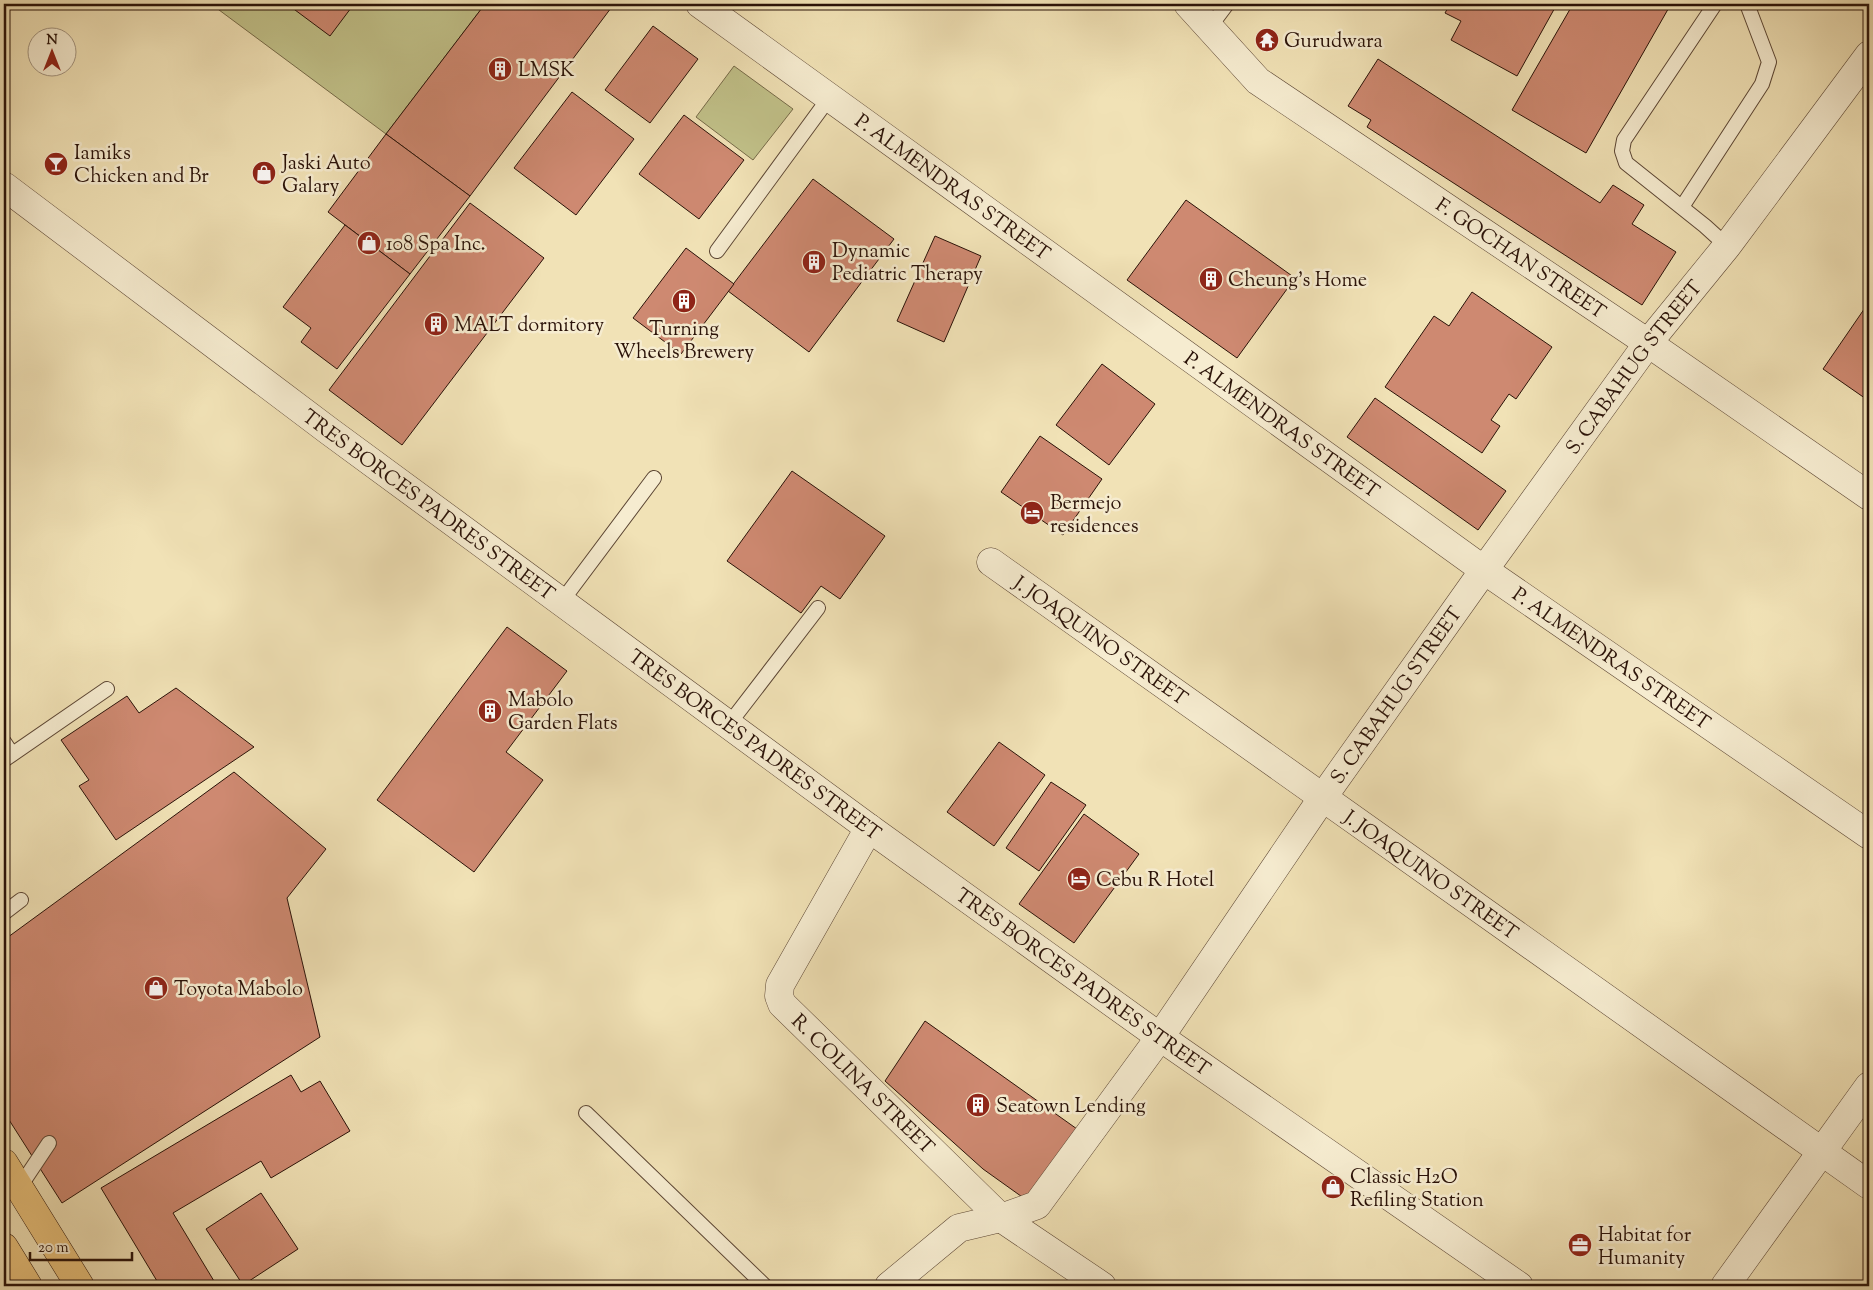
<svg xmlns="http://www.w3.org/2000/svg" width="1873" height="1290" viewBox="0 0 1873 1290" font-family="'Sorts Mill Goudy',serif">
	<style>
		.green { fill: #c1c189; stroke: #766a48 }
		.building { fill: #ce8971; stroke: #2a1208 }
		.lines { fill: none; stroke-linecap: round; stroke-linejoin: round }
		.service-casing { stroke: #5c4634; stroke-width: 16 }
		.minor-casing { stroke: #5c4634; stroke-width: 29 }
		.tertiary-casing { stroke: #5c4634; stroke-width: 29 }
		.primary-casing { stroke: #2a1208; stroke-width: 29 }
		.service { stroke: #f6ecd0; stroke-width: 14 }
		.minor { stroke: #f6ecd0; stroke-width: 28 }
		.tertiary { stroke: #f6ecd0; stroke-width: 28 }
		.primary { stroke: #e8c17b; stroke-width: 28 }
		.labels { text-anchor: middle; stroke-width: 5; stroke-linejoin: round; paint-order: stroke }
		.poi-label { font-size: 20px; fill: #2a1208; stroke: #f6ecd0; text-anchor: start }
		.street-label { font-size: 20px; fill: #2a1208; stroke: #f6ecd0 }
	</style>
	<rect width="100%" height="100%" fill="#f1e2b6"/>
	<filter id="stains"><feTurbulence type="fractalNoise" baseFrequency=".004" numOctaves="4"/><feColorMatrix values="0 0 0 0 .2 0 0 0 0 .09 0 0 0 0 .02 0 0 0 .5 -.17"/></filter>
	<radialGradient id="worn" r=".72"><stop offset=".6" stop-color="#630" stop-opacity="0"/><stop offset="1" stop-color="#630" stop-opacity=".3"/></radialGradient>
	<g class="green">
		<polygon points="211,4 485,4 386,134"/>
		<polygon points="734,66 793,109 753,160 696,117"/>
	</g>
	<g class="building">
		<polygon points="287,4 354,4 330,36"/>
		<polygon points="485,4 614,4 470,196 386,134"/>
		<polygon points="1450,4 1557,4 1517,76 1451,40 1461,21 1445,13"/>
		<polygon points="1573,4 1671,4 1586,153 1512,110"/>
		<polygon points="653,26 698,59 650,123 605,90"/>
		<polygon points="1378,59 1600,203 1613,185 1644,205 1632,224 1676,252 1642,305 1367,127 1371,120 1348,106"/>
		<polygon points="572,92 634,139 576,215 514,168"/>
		<polygon points="684,115 744,160 699,219 639,174"/>
		<polygon points="386,134 470,196 410,274 328,212"/>
		<polygon points="813,179 894,239 809,352 728,291"/>
		<polygon points="1186,200 1295,278 1237,358 1127,280"/>
		<polygon points="470,203 544,258 402,445 329,390"/>
		<polygon points="345,225 410,274 337,369 301,342 311,328 283,307"/>
		<polygon points="935,236 981,256 944,342 897,321"/>
		<polygon points="686,248 734,284 681,354 633,318"/>
		<polygon points="1472,292 1552,347 1516,399 1509,394 1491,420 1500,426 1482,453 1385,387 1434,316 1449,326"/>
		<polygon points="1869,302 1869,401 1823,369"/>
		<polygon points="1102,364 1155,404 1109,465 1056,425"/>
		<polygon points="1375,398 1506,491 1478,530 1347,437"/>
		<polygon points="1040,436 1102,479 1063,535 1001,492"/>
		<polygon points="792,471 885,536 840,599 821,586 801,613 727,561"/>
		<polygon points="507,627 567,671 506,752 543,780 474,872 377,800"/>
		<polygon points="176,688 254,747 116,840 79,786 89,780 61,740 127,696 139,713"/>
		<polygon points="999,742 1045,775 994,846 947,812"/>
		<polygon points="234,772 326,849 287,898 320,1037 62,1203 4,1112 4,940"/>
		<polygon points="1051,782 1086,805 1039,871 1006,848"/>
		<polygon points="1084,814 1139,854 1074,943 1019,904"/>
		<polygon points="925,1021 1077,1129 1025,1199 983,1169 885,1081"/>
		<polygon points="291,1075 301,1092 320,1081 350,1131 271,1178 261,1161 173,1213 217,1286 160,1286 101,1188"/>
		<polygon points="261,1193 298,1249 243,1285 206,1229"/>
	</g>
	<g class="lines">
		<g class="service-casing">
			<g id="service">
				<polyline points="1715,4 1624,140 1622,151 1626,163 1705,226 1727,246"/>
				<polyline points="1209,28 1227,4"/>
				<polyline points="1682,207 1762,84 1769,62 1747,4"/>
				<polyline points="717,251 829,98"/>
				<polyline points="562,601 654,478"/>
				<polyline points="729,724 818,608"/>
				<polyline points="4,742 12,754"/>
				<polyline points="4,760 107,689"/>
				<polyline points="4,913 21,900"/>
				<polyline points="586,1113 765,1286"/>
				<polyline points="19,1188 49,1143"/>
			</g>
		</g>
		<g class="minor-casing">
			<g id="minor">
				<path id="s1" d="M700,4L1484,570L1869,835"/>
				<path id="s2" d="M1188,4L1258,81L1648,343L1869,496"/>
				<path id="s3" d="M4,186L329,431L869,828L1160,1037L1519,1286"/>
				<path id="s4" d="M991,562L1869,1185"/>
				<path id="s5" d="M869,828L780,985L779,996L782,1004L1001,1218L1102,1286"/>
				<polyline points="1725,1286 1869,1086"/>
			</g>
		</g>
		<g class="tertiary-casing">
			<g id="tertiary">
				<path id="s6" d="M889,1286L959,1228L1001,1218L1037,1205L1160,1037L1323,797L1484,570L1648,343L1727,246L1869,55"/>
			</g>
		</g>
		<g class="primary-casing">
			<g id="primary">
				<polyline points="4,1163 80,1286"/>
				<polyline points="4,1247 28,1286"/>
			</g>
		</g>
		<use href="#service" class="service"/>
		<use href="#minor" class="minor"/>
		<use href="#tertiary" class="tertiary"/>
		<use href="#primary" class="primary"/>
	</g>
	<defs>
		<g id="temple-disc" transform="scale(1.25)"><circle r="9.5" fill="#8f2418" stroke="#f6ecd0"/><path d="M0-6L5-2H3V0L6.5 2.5H4V6H1.5V3h-3V6H-4V2.5H-6.5L-3 0V-2H-5Z" fill="#fff"/></g>
		<g id="building-disc" transform="scale(1.25)"><circle r="9.5" fill="#8f2418" stroke="#f6ecd0"/><path d="M-4-6H4V6H1V3H-1V6H-4ZM-2.5-4.3h1.7v1.8h-1.7ZM.8-4.3h1.7v1.8H.8ZM-2.5-1h1.7V.8h-1.7ZM.8-1h1.7V.8H.8Z" fill="#fff"/></g>
		<g id="bar-disc" transform="scale(1.25)"><circle r="9.5" fill="#8f2418" stroke="#f6ecd0"/><path d="M-6-5H6L.8 .8V4.5H3.5V6h-7V4.5H-.8V.8Z" fill="#fff"/></g>
		<g id="shop-disc" transform="scale(1.25)"><circle r="9.5" fill="#8f2418" stroke="#f6ecd0"/><path d="M-5-2.5h2.3a2.7 3.5 0 0 1 5.4 0H5L5.5 6h-11ZM-1.5-2.5h3a1.5 2.3 0 0 0-3 0Z" fill="#fff"/></g>
		<g id="hotel-disc" transform="scale(1.25)"><circle r="9.5" fill="#8f2418" stroke="#f6ecd0"/><path d="M-6-4.5h1.5V1H6V5H4.5V3h-9V5H-6ZM-4 0a1.8 1.8 0 1 1 3.6 0ZM.5 0V-2.5h3Q6-2.5 6 0Z" fill="#fff"/></g>
		<g id="office-disc" transform="scale(1.25)"><circle r="9.5" fill="#8f2418" stroke="#f6ecd0"/><path d="M-6-3h4V-5.5h4V-3h4V5H-6ZM-1-4.5V-3h2v-1.5ZM-6 0V1H6V0Z" fill="#fff"/></g>
	</defs>
	<g fill-rule="evenodd">
		<use href="#temple-disc" x="1267" y="40"/>
		<use href="#building-disc" x="500" y="69"/>
		<use href="#bar-disc" x="56" y="164"/>
		<use href="#shop-disc" x="264" y="173"/>
		<use href="#shop-disc" x="369" y="243"/>
		<use href="#building-disc" x="814" y="262"/>
		<use href="#building-disc" x="1211" y="279"/>
		<use href="#building-disc" x="684" y="301"/>
		<use href="#building-disc" x="436" y="324"/>
		<use href="#hotel-disc" x="1032" y="513"/>
		<use href="#building-disc" x="490" y="711"/>
		<use href="#hotel-disc" x="1079" y="879"/>
		<use href="#shop-disc" x="156" y="988"/>
		<use href="#building-disc" x="978" y="1105"/>
		<use href="#shop-disc" x="1333" y="1187"/>
		<use href="#office-disc" x="1580" y="1245"/>
	</g>
	<g class="labels">
		<g class="poi-label">
			<text x="1284" y="47">Gurudwara</text>
			<text x="518" y="76">LMSK</text>
			<text x="74" y="159">Iamiks<tspan x="74" dy="23">Chicken and Br</tspan></text>
			<text x="282" y="169">Jaski Auto<tspan x="282" dy="23">Galary</tspan></text>
			<text x="386" y="250">108 Spa Inc.</text>
			<text x="832" y="257">Dynamic<tspan x="832" dy="23">Pediatric Therapy</tspan></text>
			<text x="1228" y="286">Cheung's Home</text>
			<text x="454" y="331">MALT dormitory</text>
			<text x="684" y="335" text-anchor="middle">Turning<tspan x="684" dy="23">Wheels Brewery</tspan></text>
			<text x="1050" y="509">Bermejo<tspan x="1050" dy="23">residences</tspan></text>
			<text x="508" y="706">Mabolo<tspan x="508" dy="23">Garden Flats</tspan></text>
			<text x="1096" y="886">Cebu R Hotel</text>
			<text x="174" y="995">Toyota Mabolo</text>
			<text x="996" y="1112">Seatown Lending</text>
			<text x="1350" y="1183">Classic H2O<tspan x="1350" dy="23">Refiling Station</tspan></text>
			<text x="1598" y="1241">Habitat for<tspan x="1598" dy="23">Humanity</tspan></text>
		</g>
		<g class="street-label">
			<text dy="7" stroke="none"><textPath href="#s1" startOffset="312">P. ALMENDRAS STREET</textPath></text>
			<text dy="7" stroke="none"><textPath href="#s2" startOffset="421">F. GOCHAN STREET</textPath></text>
			<text dy="7" stroke="none"><textPath href="#s6" startOffset="1201">S. CABAHUG STREET</textPath></text>
			<text dy="7" stroke="none"><textPath href="#s1" startOffset="718">P. ALMENDRAS STREET</textPath></text>
			<text dy="7" stroke="none"><textPath href="#s3" startOffset="531">TRES BORCES PADRES STREET</textPath></text>
			<text dy="7" stroke="none"><textPath href="#s4" startOffset="135">J. JOAQUINO STREET</textPath></text>
			<text dy="7" stroke="none"><textPath href="#s1" startOffset="1122">P. ALMENDRAS STREET</textPath></text>
			<text dy="7" stroke="none"><textPath href="#s6" startOffset="796">S. CABAHUG STREET</textPath></text>
			<text dy="7" stroke="none"><textPath href="#s3" startOffset="936">TRES BORCES PADRES STREET</textPath></text>
			<text dy="7" stroke="none"><textPath href="#s4" startOffset="540">J. JOAQUINO STREET</textPath></text>
			<text dy="7" stroke="none"><textPath href="#s3" startOffset="1341">TRES BORCES PADRES STREET</textPath></text>
			<text dy="7" stroke="none"><textPath href="#s5" startOffset="314">R. COLINA STREET</textPath></text>
		</g>
	</g>
	<rect width="1873" height="1290" fill="none" stroke="#f1e2b6" stroke-width="20"/>
	<rect x="5" y="5" width="1863" height="1280" fill="none" stroke="#2a1208" stroke-width="2.5"/>
	<rect x="10" y="10" width="1853" height="1270" fill="none" stroke="#2a1208"/>
	<g transform="translate(52 52)"><circle r="24" fill="#f6ecd0" stroke="#a49580"/>
	<path d="M0-4L9 19L0 12L-9 19Z" fill="#8f2418"/>
	<text y="-8" font-size="14" font-weight="bold" text-anchor="middle" fill="#2a1208">N</text>
	</g>
	<path d="M30 1252v8h102v-8" fill="none" stroke="#2a1208" stroke-width="2.5"/>
	<text x="38" y="1252" font-size="15" fill="#2a1208" stroke="#f6ecd0" stroke-width="4" paint-order="stroke">20 m</text>
	<rect width="100%" height="100%" filter="url(#stains)"/>
	<rect width="100%" height="100%" fill="url(#worn)"/>
</svg>
